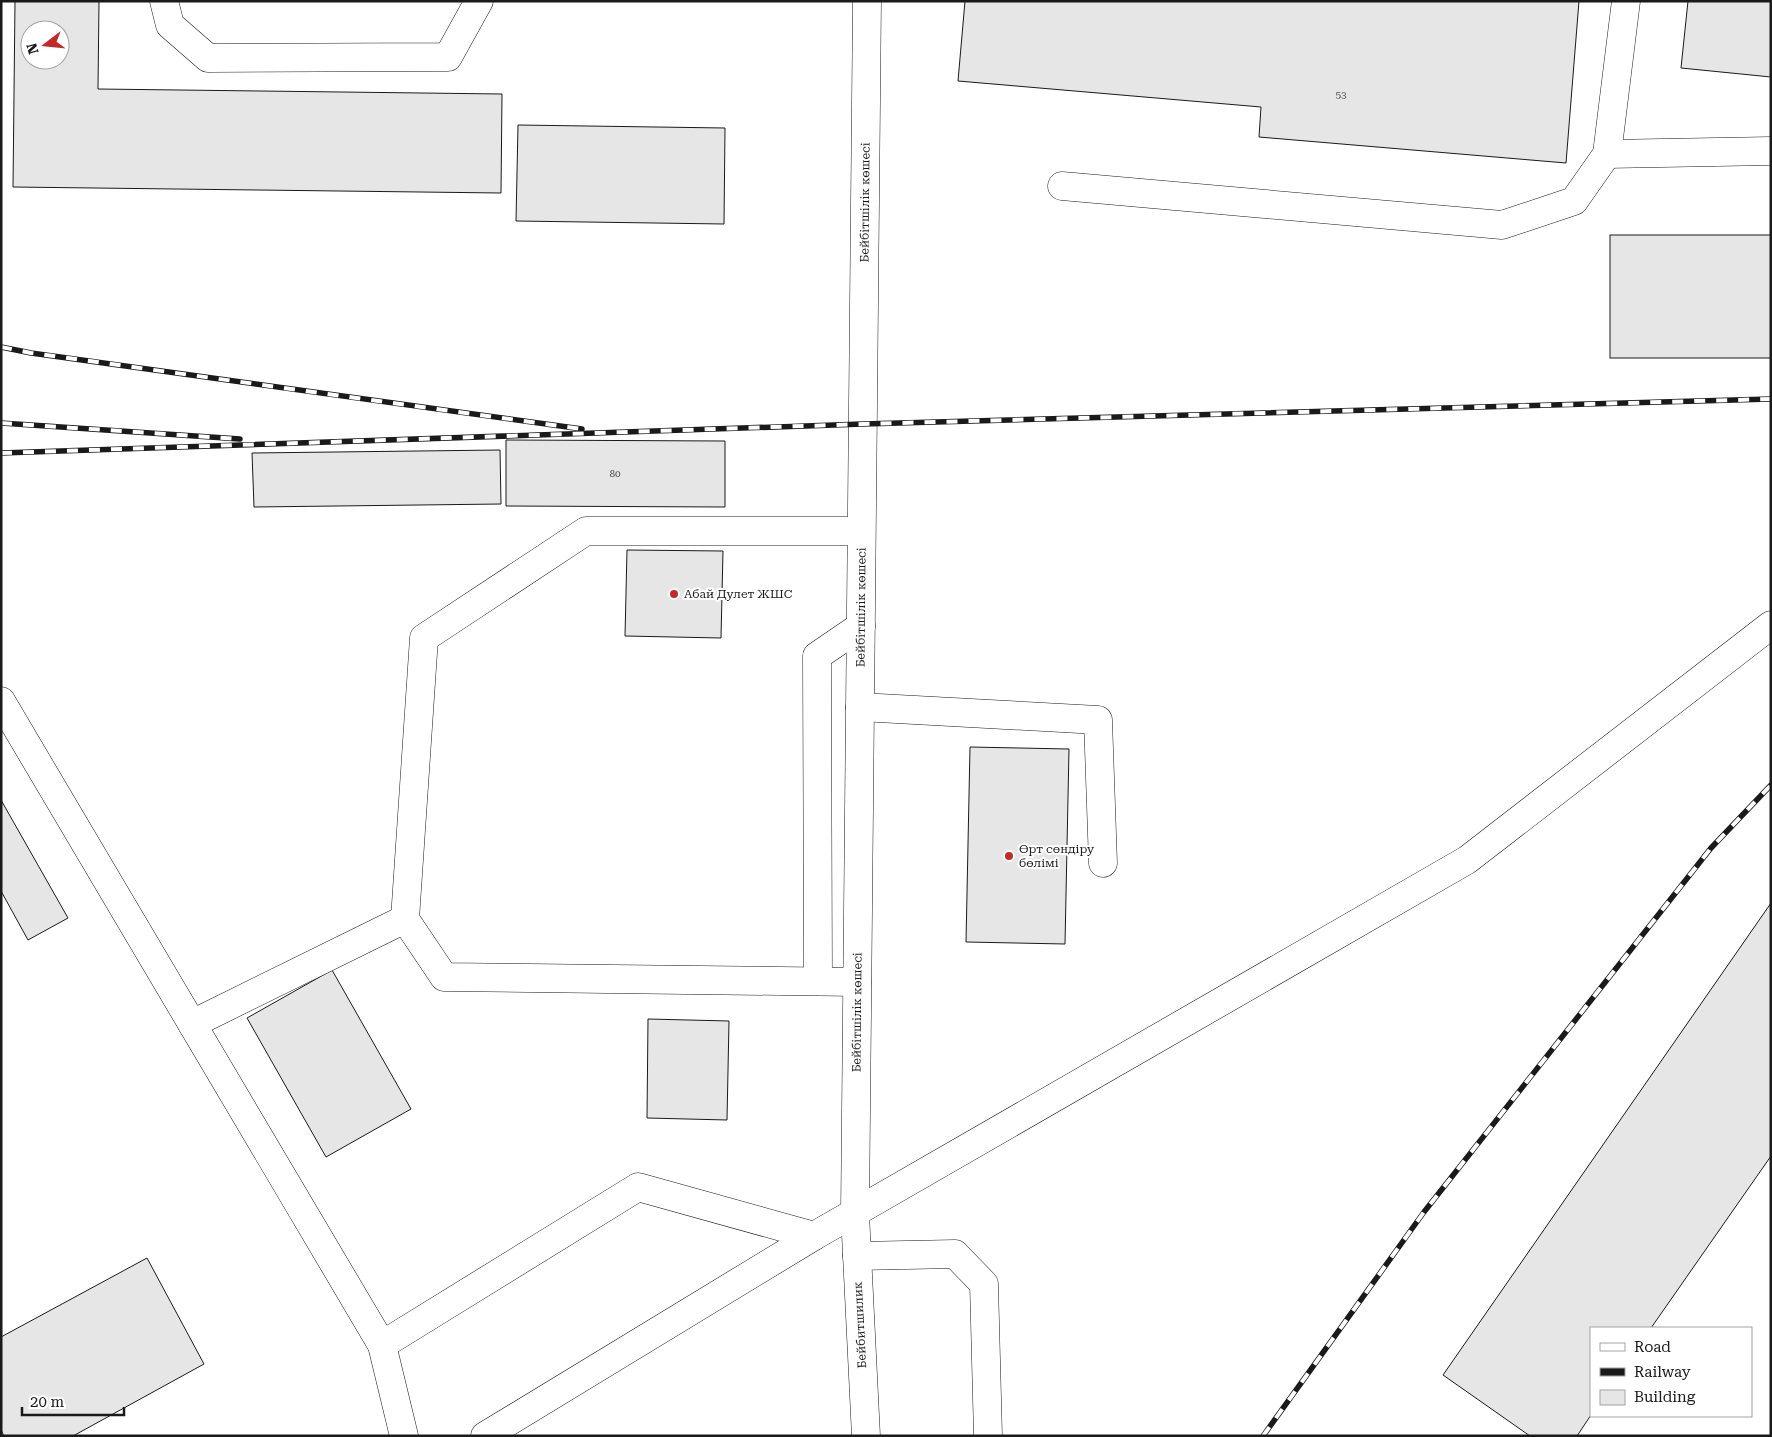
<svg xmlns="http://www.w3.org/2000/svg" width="1772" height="1437" viewBox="0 0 1772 1437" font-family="'Roboto Serif',serif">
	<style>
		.building { fill: #e6e6e6; stroke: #1a1a1a; fill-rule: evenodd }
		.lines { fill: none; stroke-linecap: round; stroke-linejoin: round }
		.minor-casing { stroke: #1a1a1a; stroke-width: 29 }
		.minor { stroke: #fff; stroke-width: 28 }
		.rail-casing { stroke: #1a1a1a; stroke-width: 5.5 }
		.rail { stroke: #fff; stroke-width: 4; stroke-dasharray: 11; stroke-linecap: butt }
		.poi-dot { fill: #c62828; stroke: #fff; stroke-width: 2 }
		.labels { text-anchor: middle; stroke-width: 4; stroke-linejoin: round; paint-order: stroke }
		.number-label { font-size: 10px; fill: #4d4d4d }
		.street-label { font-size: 12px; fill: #1a1a1a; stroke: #fff }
		.poi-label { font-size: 12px; fill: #1a1a1a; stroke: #fff; text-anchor: start }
	</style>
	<rect width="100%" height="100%" fill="#fff"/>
	<g class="building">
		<path d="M15,1H99L98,89L502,94L501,193L13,187ZM30,30H60V60H30Z"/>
		<polygon points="965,1 1579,1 1566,163 1259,137 1261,107 958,81"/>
		<polygon points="1688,1 1771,1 1771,77 1681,68"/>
		<polygon points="518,125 725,128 724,224 516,221"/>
		<rect x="1610" y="235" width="161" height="123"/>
		<polygon points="506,440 725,441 725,507 506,506"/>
		<polygon points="500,450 501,504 254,507 252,453"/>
		<polygon points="627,550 723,551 721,638 625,636"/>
		<polygon points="970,747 1069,749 1065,944 966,942"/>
		<polygon points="1,800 68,918 28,940 1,891"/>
		<polygon points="1771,903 1771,1156 1651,1328 1591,1328 1591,1415 1577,1436 1530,1436 1443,1375"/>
		<polygon points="332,970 411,1109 326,1157 247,1018"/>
		<polygon points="648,1019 729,1021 727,1120 647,1118"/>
		<polygon points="147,1258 204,1364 73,1436 4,1436 1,1430 1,1337"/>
	</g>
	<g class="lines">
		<g class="minor-casing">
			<g id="minor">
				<polyline points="164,1 170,25 208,58 448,57 479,1"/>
				<polyline points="1607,154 1771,151"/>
				<polyline points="1062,186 1502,225 1574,201 1607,154 1626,1"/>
				<polyline points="1,701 382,1345 404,1436"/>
				<polyline points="860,707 1098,720 1103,863"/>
				<polyline points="818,981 817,656 861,626"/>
				<polyline points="857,982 444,977 405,919 424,638 586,531 861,531"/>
				<polyline points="192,1024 405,919"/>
				<polyline points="857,1256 955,1254 984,1284 988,1436"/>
				<polyline points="382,1345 638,1187 814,1236"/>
				<polyline points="485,1436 814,1236 1467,860 1771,625"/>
				<path id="s1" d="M866,1436L855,1214L867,1"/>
			</g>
		</g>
		<use href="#minor" class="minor"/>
		<g class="rail-casing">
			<g id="rail">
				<polyline points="1,347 31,353 582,429"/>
				<polyline points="1,423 240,439"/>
				<polyline points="1,453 863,424 1771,399"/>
				<polyline points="1263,1436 1424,1212 1711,848 1771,785"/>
			</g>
		</g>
		<use href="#rail" class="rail"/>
	</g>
	<g class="poi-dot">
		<circle cx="674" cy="594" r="5"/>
		<circle cx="1009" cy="856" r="5"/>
	</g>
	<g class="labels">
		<g class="number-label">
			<text x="1341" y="98">53</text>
			<text x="615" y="477">80</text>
		</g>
		<g class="street-label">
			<text dy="4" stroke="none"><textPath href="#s1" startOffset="1234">Бейбітшілік көшесі</textPath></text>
			<text dy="4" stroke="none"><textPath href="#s1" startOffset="829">Бейбітшілік көшесі</textPath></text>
			<text dy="4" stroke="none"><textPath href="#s1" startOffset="424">Бейбітшілік көшесі</textPath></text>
			<text transform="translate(860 1325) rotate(-93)" y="4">Бейбитшилик</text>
		</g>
		<g class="poi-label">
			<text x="684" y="598">Абай Дулет ЖШС</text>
			<text x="1019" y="853">Өрт сөндіру<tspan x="1019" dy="14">бөлімі</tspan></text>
		</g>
	</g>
	<rect width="1772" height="1437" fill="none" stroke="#1a1a1a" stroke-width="5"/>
	<rect x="1590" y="1327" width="162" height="90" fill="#ffffff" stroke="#a3a3a3"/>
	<rect x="1600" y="1343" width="25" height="8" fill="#ffffff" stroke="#a3a3a3"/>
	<text x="1634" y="1352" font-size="15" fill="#1a1a1a">Road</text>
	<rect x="1600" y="1368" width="25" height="8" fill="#1a1a1a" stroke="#a3a3a3"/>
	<text x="1634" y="1377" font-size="15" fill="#1a1a1a">Railway</text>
	<rect x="1600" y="1390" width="25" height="15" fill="#e6e6e6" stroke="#a3a3a3"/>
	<text x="1634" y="1402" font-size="15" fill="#1a1a1a">Building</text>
	<g transform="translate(45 45) rotate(254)"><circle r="24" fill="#ffffff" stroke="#a3a3a3"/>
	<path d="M0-4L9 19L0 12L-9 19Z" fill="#c62828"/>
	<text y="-8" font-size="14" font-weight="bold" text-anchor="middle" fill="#1a1a1a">N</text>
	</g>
	<path d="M22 1407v8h102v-8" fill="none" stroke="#1a1a1a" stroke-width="2.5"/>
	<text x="30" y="1407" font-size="15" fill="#1a1a1a" stroke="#ffffff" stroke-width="4" paint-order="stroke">20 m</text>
</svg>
